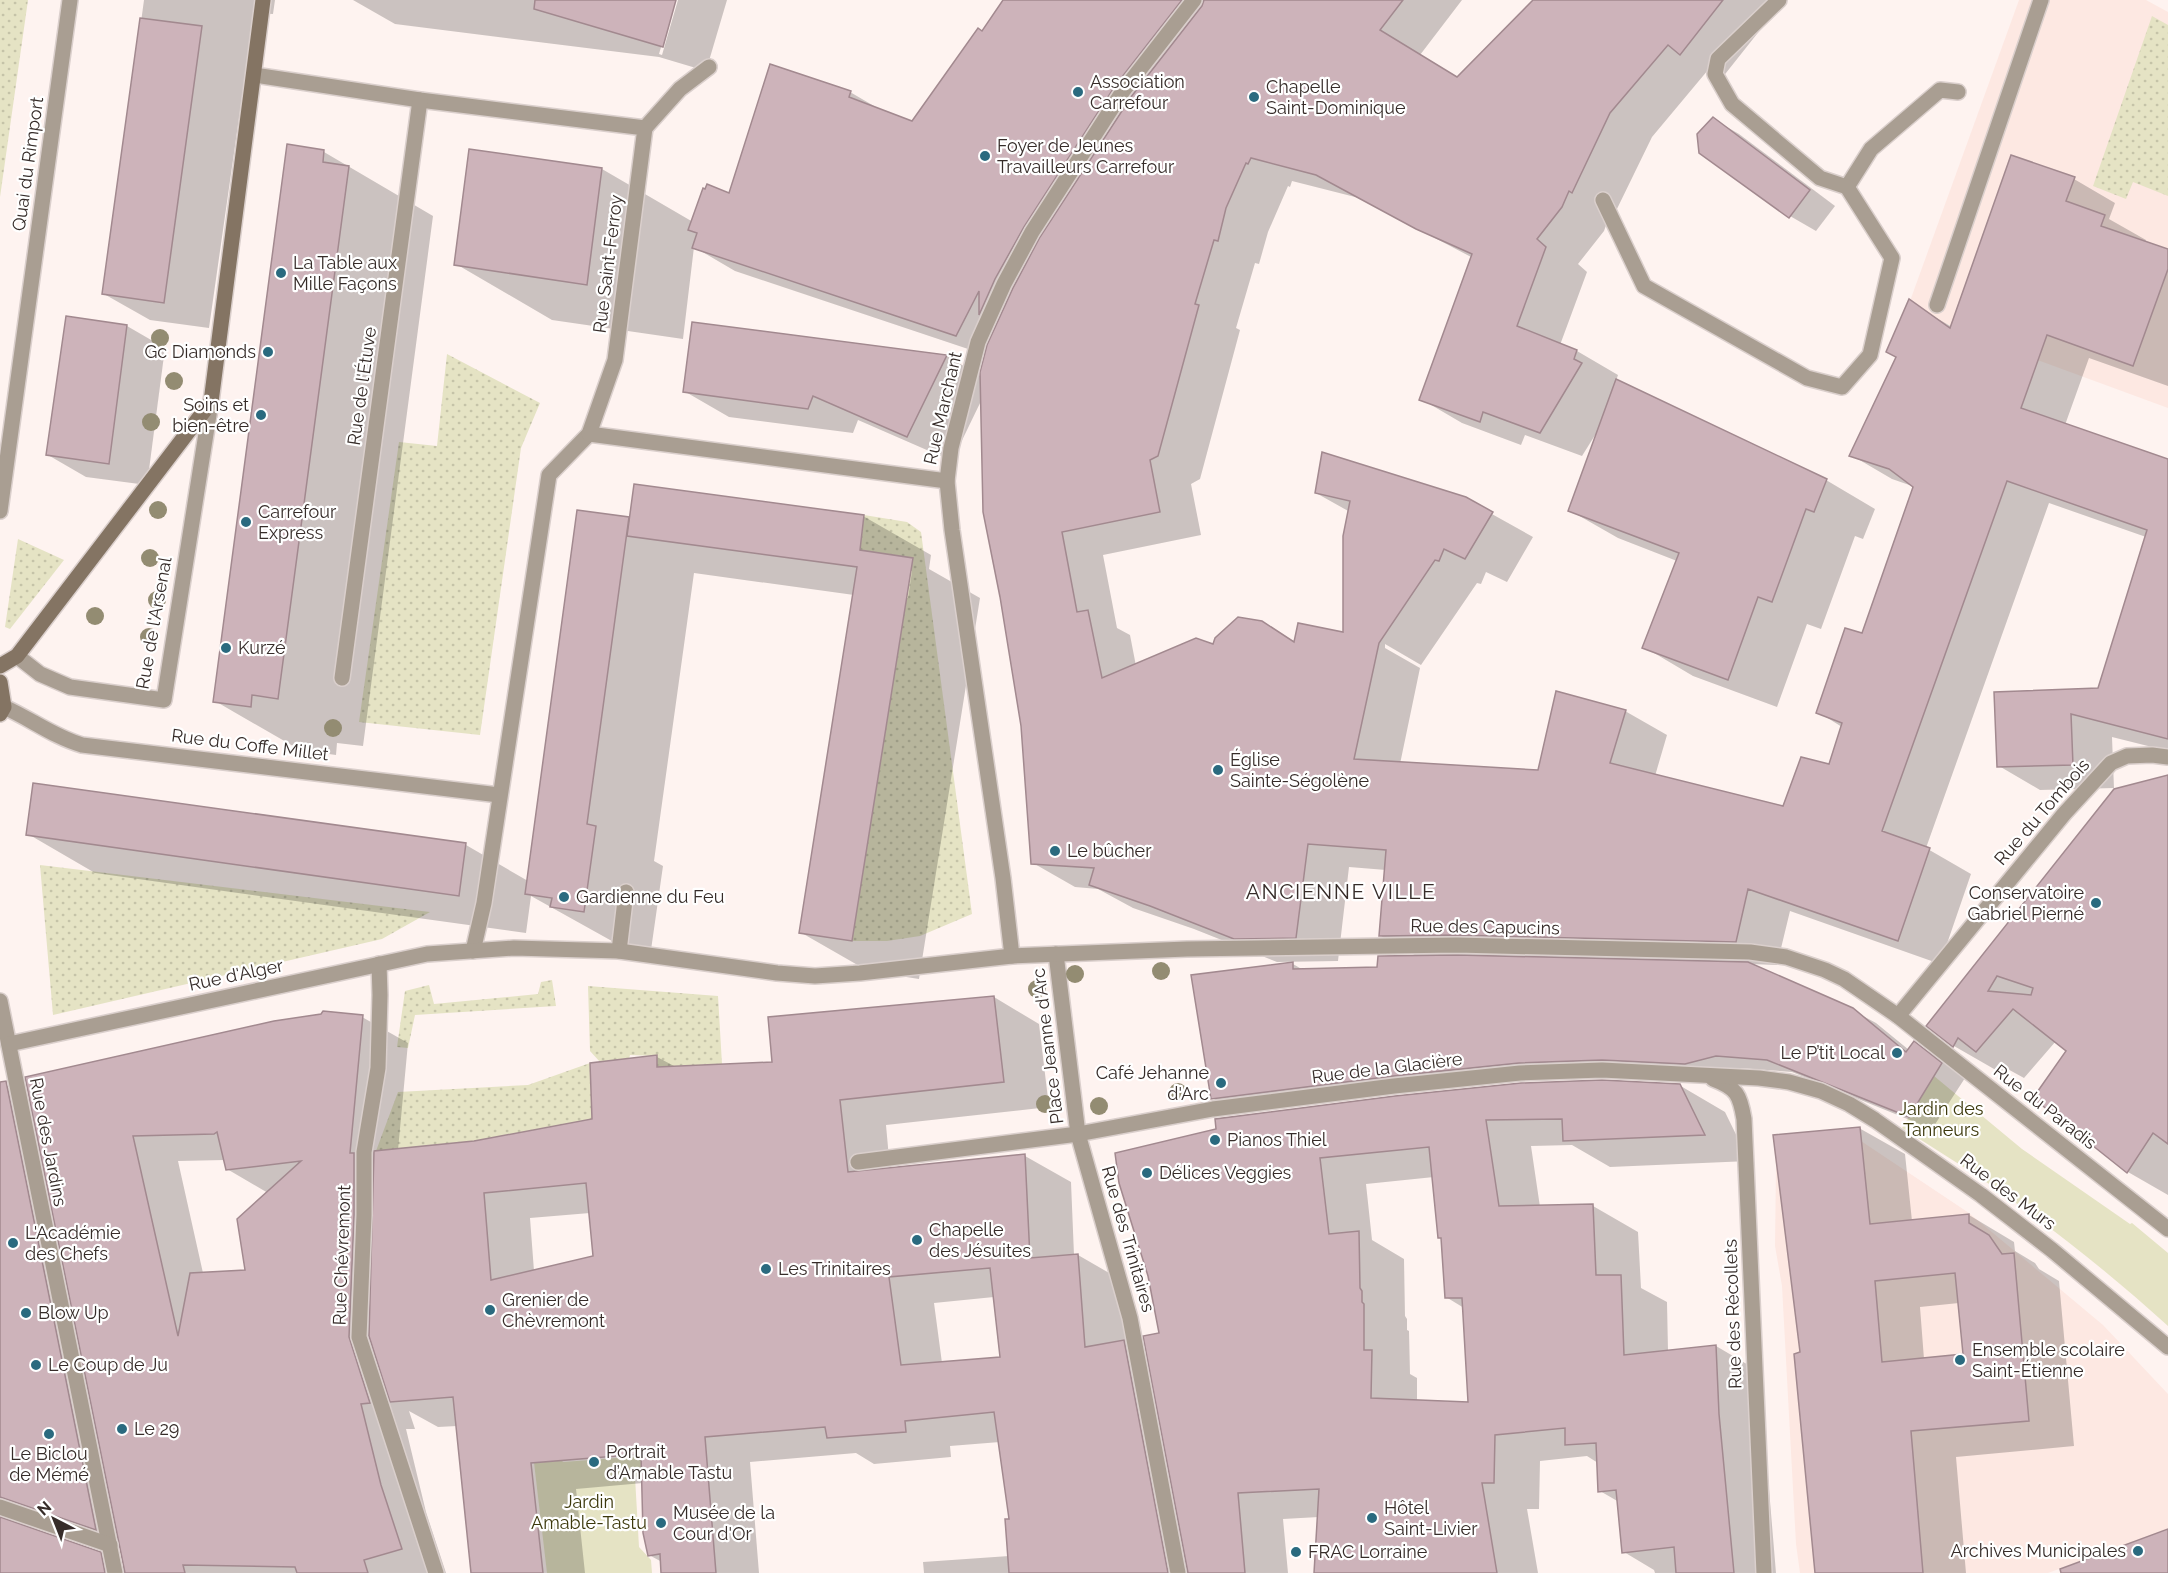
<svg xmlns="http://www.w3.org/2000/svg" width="2168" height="1573" viewBox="0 0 2168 1573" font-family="Raleway,sans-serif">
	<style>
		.built { fill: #fde8e2 }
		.grass { fill: url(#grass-dots) }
		.green { fill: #e5e3c4 }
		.shadow { fill: #0003; fill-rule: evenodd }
		.building { fill: #cdb3ba; stroke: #a2898f; stroke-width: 1.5; fill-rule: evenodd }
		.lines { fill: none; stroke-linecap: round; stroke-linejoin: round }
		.lane-casing { stroke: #dacfcc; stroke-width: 18 }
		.street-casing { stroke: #dacfcc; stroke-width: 18 }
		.secondary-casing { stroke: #dacfcc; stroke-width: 18 }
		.lane { stroke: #a99e92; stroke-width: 15 }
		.street { stroke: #a99e92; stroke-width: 15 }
		.secondary { stroke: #847463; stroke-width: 15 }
		.tree { fill: #938c72 }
		.poi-dot { fill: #2a6a7f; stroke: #fff; stroke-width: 2 }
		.labels { text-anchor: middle; stroke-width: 4.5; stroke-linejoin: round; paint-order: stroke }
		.poi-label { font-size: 18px; fill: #362c29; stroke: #fff; text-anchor: start }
		.street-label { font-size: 18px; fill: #362c29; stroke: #fff }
		.park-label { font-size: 18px; fill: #3c380b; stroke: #fff }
		.quarter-label { font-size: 21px; letter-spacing: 1.5px; fill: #362c29; stroke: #fff }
	</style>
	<defs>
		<pattern id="grass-dots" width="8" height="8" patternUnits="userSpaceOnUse" patternTransform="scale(1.5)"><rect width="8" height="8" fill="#e5e3c4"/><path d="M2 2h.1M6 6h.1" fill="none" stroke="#c5c3a8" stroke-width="1.8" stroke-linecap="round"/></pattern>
	</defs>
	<rect width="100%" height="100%" fill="#fef3f0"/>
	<g class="built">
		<polygon points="2019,0 2146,0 2168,12 2168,408 1991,343 1942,322 1910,301"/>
		<polygon points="1802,1132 1861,1141 1969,1213 2103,1325 2168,1394 2168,1529 2048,1573 1800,1573 1796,1544 1782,1286 1775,1246 1776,1166 1773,1135"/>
	</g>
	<g class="grass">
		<polygon points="0,0 28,0 0,197"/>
		<polygon points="2152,16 2168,25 2168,196 2133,182 2126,199 2093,186"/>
		<polygon points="447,354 540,403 521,448 480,735 359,722 399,442 437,446"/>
		<polygon points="864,515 907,522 921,532 972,914 920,936 887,941 852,941 913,558 860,550"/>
		<polygon points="18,539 64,560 10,629 5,627"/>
		<polygon points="40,865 430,912 382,939 53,1015"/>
		<polygon points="552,980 556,1006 415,1015 408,1048 397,1047 405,991 429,985 434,1004 538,994 541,982"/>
		<polygon points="588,986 718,996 722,1064 657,1067 657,1056 630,1055 629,1059 600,1062 590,1051"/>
		<polygon points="590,1063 593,1127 550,1127 474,1141 376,1151 398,1092 528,1085"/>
	</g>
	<g class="green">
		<path d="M1934,1076L2022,1149L2130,1224L2132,1223L2168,1253V1326C2113,1276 2055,1230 1995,1188C1965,1167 1933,1148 1902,1128Z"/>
		<polygon points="550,1445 563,1462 644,1456 646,1475 635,1477 639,1547 651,1560 652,1573 547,1573 533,1454"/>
	</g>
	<g class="shadow">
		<polygon points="144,0 275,0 273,14 254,13 209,328 150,320 104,294"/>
		<polygon points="353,0 675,0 659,54 662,55 678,0 727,0 706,71 659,57 395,24"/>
		<polygon points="1005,0 1462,0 1420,55 1458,78 1535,0 1769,0 1772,15 1722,78 1708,70 1652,137 1614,215 1610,214 1604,231 1578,264 1587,272 1560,345 1577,351 1618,375 1616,381 1826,480 1875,509 1863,539 1855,536 1821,629 1807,624 1777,707 1693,676 1644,647 1677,561 1618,538 1569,510 1598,433 1597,432 1582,456 1525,435 1521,445 1462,423 1421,399 1473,258 1359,198 1292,181 1290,187 1288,186 1268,232 1259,264 1255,263 1236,328 1240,330 1200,479 1191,484 1201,535 1103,555 1117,628 1130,635 1136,666 1214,646 1262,623 1295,642 1345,634 1350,512 1316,493 1465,499 1533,537 1507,582 1486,572 1481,584 1477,583 1421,665 1385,644 1385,648 1420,668 1400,764 1539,772 1625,711 1667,735 1655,776 1784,808 1830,766 1842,727 1818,712 1863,635 1915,487 1892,479 1851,455 1898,357 1909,302 1952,327 2074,179 2115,203 2109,219 2146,240 2145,243 2168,251 2168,386 2089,358 2065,425 2168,460 2168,751 2112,737 2114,788 2040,790 1999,766 2100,689 2146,537 2049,503 1926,848 1971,874 1940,964 1790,911 1777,965 1750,964 1852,1010 1876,1023 1909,1050 1915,1043 1938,1057 1965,1078 1932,1129 1792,1072 1740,1068 1709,1077 1543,1076 1236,1112 1212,1098 1193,976 1293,964 1305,971 1378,968 1418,957 1381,936 1386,870 1349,867 1338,961 1277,962 1194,929 1133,908 1098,889 1075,887 1033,863 1022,725 982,399 952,461 858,420 853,433 729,417 684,391 694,323 947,356 982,377 986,355 735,271 694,247 683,339 552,320 456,264 602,169 693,222 730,195 850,92 886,113 912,123 983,32"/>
		<polygon points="1713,119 1739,134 1835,206 1816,231 1790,216 1700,152"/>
		<polygon points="288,146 324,152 433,216 363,746 337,743 336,755 300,750 215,701"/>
		<polygon points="127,326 165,348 147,485 86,477 48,455"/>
		<path d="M863,516L931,555L929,569L980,598L919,979L868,971L800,932L854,595L694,573L654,861L663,866L651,950L619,945L531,896L526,933L95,873L28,834L35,784L466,845L528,881L628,519ZM909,570L912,571L908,598H905Z"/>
		<polygon points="2168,785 2168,1195 2128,1172 2035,1098 2068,1050 2056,1041 2024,1078 2004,1067 2001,1073 1954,1046 1929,1026"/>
		<path d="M994,997L1039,1024L1049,1107L886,1125L890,1169L1025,1156L1071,1182L1074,1255H1078L1123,1281L1128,1344L1148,1355L1161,1334L1149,1275L1121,1182L1679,1085L1725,1112L1749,1161L1610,1167L1572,1145L1531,1146L1540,1207L1593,1206L1638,1232L1641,1288L1667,1302L1668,1351L1716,1346L1762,1373L1765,1441L1776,1573H1655L1654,1570L1624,1552L1619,1502L1600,1491L1598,1463L1587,1456L1540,1461L1539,1509H1527L1538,1573H1316L1319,1517L1283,1519L1288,1573H924L923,1562L1009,1556L1011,1521L1000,1442L950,1446L951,1457L874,1464L856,1453L750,1462L759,1573H663L662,1562L649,1555L643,1483L576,1489L585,1573H472L457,1426L438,1427L409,1411L415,1429H406L426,1512L446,1573H0V1087H7L32,1101L362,1017L408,1043L398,1150L475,1142L594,1120L591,1065L657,1057L676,1067L773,1063ZM225,1160L227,1169L268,1193L246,1271L203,1273L178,1161ZM1434,1177L1442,1238L1446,1297L1464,1308L1469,1404L1417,1401V1378L1410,1374L1409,1331L1407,1330V1319L1405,1316L1404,1259L1372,1240L1366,1184ZM590,1213L595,1257L534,1271L530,1218ZM994,1297L1001,1358L942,1363L934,1303ZM49,1523L121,1548L125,1568L100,1554L37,1532L39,1526Z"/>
		<path d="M1859,1128L1905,1154L1912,1221L1969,1215L2014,1242L2015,1251L2035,1263L2039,1269L2059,1281L2074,1446L1956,1457L1966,1573H1816L1802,1353ZM1959,1303L1964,1355L1924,1359L1920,1307Z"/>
	</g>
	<g class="building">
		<polygon points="535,0 676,0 663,47 534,9"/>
		<polygon points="1003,0 1182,0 1115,86 1024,227 995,279 979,315 979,291 956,336 692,248 697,233 688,230 703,188 705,189 707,184 729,193 770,64 851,91 849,97 912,121 978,28 982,31"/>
		<polygon points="1204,0 1403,0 1380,30 1457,77 1533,0 1723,0 1680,55 1668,45 1610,113 1572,193 1569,191 1562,207 1537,239 1546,247 1517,326 1577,350 1574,359 1582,363 1540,433 1483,412 1480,422 1419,400 1472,254 1416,229 1316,175 1251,158 1248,164 1246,163 1226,208 1218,241 1214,240 1195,304 1199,305 1158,456 1150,460 1160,512 1062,532 1077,612 1088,610 1102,678 1196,638 1213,644 1215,638 1238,617 1262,621 1294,642 1298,623 1343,632 1343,536 1350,501 1315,493 1322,452 1466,497 1493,512 1465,559 1444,549 1439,561 1435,560 1379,643 1354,759 1538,770 1556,691 1626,710 1610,763 1783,806 1801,757 1829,764 1842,723 1816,713 1845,628 1862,633 1913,487 1889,469 1849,456 1896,357 1886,352 1909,299 1950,328 2011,155 2075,177 2066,201 2105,215 2101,226 2168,249 2168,269 2133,366 2047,335 2021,408 2168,459 2168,739 2071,714 2073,765 1997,767 1994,692 2098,688 2147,530 2007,481 1882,831 1930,848 1898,941 1748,889 1736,942 1457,935 1379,936 1386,850 1308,844 1296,938 1234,939 1150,906 1089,885 1094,868 1031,864 1021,726 1000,597 983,512 980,372 987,345 1013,288 1040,237 1131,97 1202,6"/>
		<polygon points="140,18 202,26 164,303 102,294"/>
		<polygon points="1713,117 1810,190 1789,218 1699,153 1697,134"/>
		<polygon points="287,144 324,150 323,162 349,166 278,699 252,695 251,707 213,702"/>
		<polygon points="469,149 602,168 587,285 454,265"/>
		<polygon points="66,316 127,325 109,464 46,455"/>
		<polygon points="692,322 947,355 907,437 813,396 808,409 683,392"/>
		<polygon points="1616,379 1827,479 1814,512 1806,509 1772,602 1758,597 1728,680 1642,648 1679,553 1568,511"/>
		<polygon points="634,484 864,515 860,550 913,558 852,941 799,933 857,567 627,536"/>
		<polygon points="577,510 629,517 587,824 596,826 584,912 550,907 552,898 525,894"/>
		<path d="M2168,775V1144L2153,1133L2127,1173L2033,1098L2066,1051L2013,1009L1976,1052L1958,1038L1953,1047L1926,1026L2114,789ZM1997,976L2033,988L2031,995L1988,991Z"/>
		<polygon points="33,783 466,843 459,896 26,835"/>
		<polygon points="1457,955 1748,962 1853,1008 1906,1052 1914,1041 1942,1063 1909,1117 1767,1060 1716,1056 1685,1064 1602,1060 1519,1063 1393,1076 1211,1099 1191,975 1293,962 1293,969 1377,967 1378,956"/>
		<path d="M994,996L1004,1082L840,1100L848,1172L1025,1154L1030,1258L1078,1254L1085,1347L1124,1340L1168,1573H1009L1005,1519H1009L994,1412L905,1421L906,1432L827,1438L825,1427L705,1437L716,1573H661L660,1554L648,1556L643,1533L641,1454L531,1463L543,1573H471L453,1397L390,1402L369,1336L374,1151L474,1141L592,1119L590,1063L657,1055V1067L772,1062L768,1017ZM586,1183L593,1256L491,1280L484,1193ZM990,1268L1000,1357L901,1365L889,1277Z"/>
		<path d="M323,1011L363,1015L350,1153H354V1215L349,1337L370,1403L361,1404L381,1485L402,1549L364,1560L368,1573H297L295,1567L183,1565L185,1573H125L25,1077L274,1021L321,1014ZM217,1132L226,1170L301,1161L237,1219L245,1270L190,1273L178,1336L133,1136L214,1134Z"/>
		<path d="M1602,1080L1680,1084L1705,1135L1563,1141L1562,1119L1486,1120L1499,1206L1593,1204L1596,1275H1621L1624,1355L1716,1345L1719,1414L1734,1573H1676L1674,1547L1622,1553L1616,1490L1598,1492L1596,1443L1565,1445V1428L1495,1435L1494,1483H1482L1497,1573H1314L1319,1489L1238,1493L1245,1573H1188L1143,1336L1159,1333L1148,1276L1119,1183L1115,1153L1216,1129L1215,1119L1395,1096L1521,1083ZM1429,1147L1438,1238H1441L1445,1298H1462L1468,1402L1371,1398L1372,1350H1364V1304L1362,1302V1291L1360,1288L1359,1231L1329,1234L1320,1158Z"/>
		<polygon points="6,1081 96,1530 0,1497 0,1082"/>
		<path d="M1860,1127L1870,1224L1969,1214V1223L1989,1235L2002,1254L2014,1253L2029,1421L1911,1431L1923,1573H1815L1794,1354L1800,1352L1773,1135ZM1955,1273L1963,1354L1882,1362L1875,1281Z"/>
		<polygon points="0,1517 101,1552 105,1573 0,1573"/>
		<polygon points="2168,1529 2168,1573 2061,1573 2060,1569"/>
	</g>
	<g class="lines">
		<g class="lane-casing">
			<g id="lane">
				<polyline points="645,128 680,89 709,67"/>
				<polyline points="1847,187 1871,149 1940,90 1958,92"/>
				<polyline points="1603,200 1644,286 1807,378 1842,387 1870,355 1892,258 1847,187 1820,178 1732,104 1715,74 1718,59 1779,0"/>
				<polyline points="1937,305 2041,0"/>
				<polyline points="619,951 626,892"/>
			</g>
		</g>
		<g class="street-casing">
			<g id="street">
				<polyline points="254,75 420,100 645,128 615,360 589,434 549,475 484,903 473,951"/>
				<polyline points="589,434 947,481"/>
				<polyline points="0,511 70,0"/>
				<polyline points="17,656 40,674 70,687 164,700 211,402"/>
				<polyline points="342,678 420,100"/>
				<path d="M4,707C31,719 54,737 82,745L499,795"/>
				<polyline points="1056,954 1078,1134 1130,1318 1178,1573"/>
				<polyline points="1012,956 1003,878 952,530 947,481 951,448 978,342 1004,284 1032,232 1123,91 1194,0"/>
				<polyline points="379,964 380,995 378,1068 364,1152 364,1215 359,1337 436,1573"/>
				<polyline points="0,1001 115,1573"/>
				<polyline points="1898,1016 2064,814 2111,763 2127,756 2152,755 2168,757"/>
				<polyline points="9,1044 427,954 514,948 619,951 777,973 815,976 860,973 1012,956 1187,949 1457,945 1750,952 1786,957 1825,970 1844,979 1898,1016 2168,1229"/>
				<path d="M1713,1079C1737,1088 1740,1095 1744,1119L1764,1573"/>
				<polyline points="858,1162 1078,1134 1213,1109 1394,1086 1520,1073 1602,1070 1759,1078 1789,1082 1821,1091 1849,1104 1875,1120 1981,1195 2052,1250 2168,1347"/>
				<polyline points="0,1507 110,1545"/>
			</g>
		</g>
		<g class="secondary-casing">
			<g id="secondary">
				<polyline points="0,666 17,656 211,402 263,0"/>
				<polyline points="0,682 4,707 0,714"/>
			</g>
		</g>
		<use href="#lane" class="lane"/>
		<use href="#street" class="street"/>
		<use href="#secondary" class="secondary"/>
	</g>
	<g class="tree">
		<circle cx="160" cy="338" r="9"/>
		<circle cx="174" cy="381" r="9"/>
		<circle cx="151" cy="422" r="9"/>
		<circle cx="158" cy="510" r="9"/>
		<circle cx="150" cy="558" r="9"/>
		<circle cx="157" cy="600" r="9"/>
		<circle cx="95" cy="616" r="9"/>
		<circle cx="149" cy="637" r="9"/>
		<circle cx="333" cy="728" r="9"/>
		<circle cx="1161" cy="971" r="9"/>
		<circle cx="1075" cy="974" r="9"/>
		<circle cx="1037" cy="989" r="9"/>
		<circle cx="1178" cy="1092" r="9"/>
		<circle cx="1045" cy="1104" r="9"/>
		<circle cx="1099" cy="1106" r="9"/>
	</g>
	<g class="poi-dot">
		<circle cx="1078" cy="92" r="6"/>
		<circle cx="1254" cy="97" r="6"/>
		<circle cx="985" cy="156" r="6"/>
		<circle cx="281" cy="273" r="6"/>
		<circle cx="268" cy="352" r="6"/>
		<circle cx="261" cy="415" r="6"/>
		<circle cx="246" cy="522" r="6"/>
		<circle cx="226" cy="648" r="6"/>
		<circle cx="1218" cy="770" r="6"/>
		<circle cx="1055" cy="851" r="6"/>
		<circle cx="564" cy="897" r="6"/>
		<circle cx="2096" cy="903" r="6"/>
		<circle cx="1897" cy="1053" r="6"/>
		<circle cx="1221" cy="1083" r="6"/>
		<circle cx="1215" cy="1140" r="6"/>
		<circle cx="1147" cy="1173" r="6"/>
		<circle cx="917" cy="1240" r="6"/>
		<circle cx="13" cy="1243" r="6"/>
		<circle cx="766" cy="1269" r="6"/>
		<circle cx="490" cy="1310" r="6"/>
		<circle cx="26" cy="1313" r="6"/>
		<circle cx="1960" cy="1360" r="6"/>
		<circle cx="36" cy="1365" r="6"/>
		<circle cx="122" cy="1429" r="6"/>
		<circle cx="49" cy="1434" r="6"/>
		<circle cx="594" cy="1462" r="6"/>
		<circle cx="1372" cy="1518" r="6"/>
		<circle cx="661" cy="1523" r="6"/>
		<circle cx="2138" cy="1551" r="6"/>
		<circle cx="1296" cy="1552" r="6"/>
	</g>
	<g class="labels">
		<g class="poi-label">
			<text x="1090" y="88">Association<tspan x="1090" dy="21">Carrefour</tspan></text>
			<text x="1266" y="93">Chapelle<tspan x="1266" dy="21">Saint-Dominique</tspan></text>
			<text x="997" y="152">Foyer de Jeunes<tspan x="997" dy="21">Travailleurs Carrefour</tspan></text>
			<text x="293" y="269">La Table aux<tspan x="293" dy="21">Mille Façons</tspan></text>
			<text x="256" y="358" text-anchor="end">Gc Diamonds</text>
			<text x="249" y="411" text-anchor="end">Soins et<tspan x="249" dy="21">bien-être</tspan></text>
			<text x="258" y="518">Carrefour<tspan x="258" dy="21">Express</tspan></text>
			<text x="238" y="654">Kurzé</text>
			<text x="1230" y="766">Église<tspan x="1230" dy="21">Sainte-Ségolène</tspan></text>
			<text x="1067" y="857">Le bûcher</text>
			<text x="2084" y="899" text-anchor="end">Conservatoire<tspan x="2084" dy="21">Gabriel Pierné</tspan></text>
			<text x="576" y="903">Gardienne du Feu</text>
			<text x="1885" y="1059" text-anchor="end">Le P’tit Local</text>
			<text x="1209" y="1079" text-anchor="end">Café Jehanne<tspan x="1209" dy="21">d'Arc</tspan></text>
			<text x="1227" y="1146">Pianos Thiel</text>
			<text x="1159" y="1179">Délices Veggies</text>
			<text x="929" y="1236">Chapelle<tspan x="929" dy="21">des Jésuites</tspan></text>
			<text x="25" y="1239">L'Académie<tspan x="25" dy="21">des Chefs</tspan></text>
			<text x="778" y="1275">Les Trinitaires</text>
			<text x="502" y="1306">Grenier de<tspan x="502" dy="21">Chèvremont</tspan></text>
			<text x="38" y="1319">Blow Up</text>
			<text x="1972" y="1356">Ensemble scolaire<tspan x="1972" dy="21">Saint-Étienne</tspan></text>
			<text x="48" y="1371">Le Coup de Ju</text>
			<text x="134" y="1435">Le 29</text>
			<text x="606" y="1458">Portrait<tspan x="606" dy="21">d’Amable Tastu</tspan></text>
			<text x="49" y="1460" text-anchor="middle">Le Biclou<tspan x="49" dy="21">de Mémé</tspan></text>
			<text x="1384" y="1514">Hôtel<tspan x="1384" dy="21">Saint-Livier</tspan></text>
			<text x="673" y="1519">Musée de la<tspan x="673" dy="21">Cour d'Or</tspan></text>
			<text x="2126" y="1557" text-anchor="end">Archives Municipales</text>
			<text x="1308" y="1558">FRAC Lorraine</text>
		</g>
		<g class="street-label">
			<text transform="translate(28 164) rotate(-82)" y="6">Quai du Rimport</text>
			<text transform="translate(608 264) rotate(-83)" y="6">Rue Saint-Ferroy</text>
			<text transform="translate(362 386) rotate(-82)" y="6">Rue de l'Étuve</text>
			<text transform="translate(943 408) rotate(-77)" y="6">Rue Marchant</text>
			<text transform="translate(154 623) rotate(-80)" y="6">Rue de l'Arsenal</text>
			<text transform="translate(250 745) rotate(7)" y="6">Rue du Coffe Millet</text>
			<text transform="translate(2042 812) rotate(-49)" y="6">Rue du Tombois</text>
			<text transform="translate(1485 927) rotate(1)" y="6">Rue des Capucins</text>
			<text transform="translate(236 975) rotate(-12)" y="6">Rue d'Alger</text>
			<text transform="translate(1048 1046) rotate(-97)" y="6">Place Jeanne d'Arc</text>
			<text transform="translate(1387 1068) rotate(-7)" y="6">Rue de la Glacière</text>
			<text transform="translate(2045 1107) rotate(38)" y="6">Rue du Paradis</text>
			<text transform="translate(48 1142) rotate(79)" y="6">Rue des Jardins</text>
			<text transform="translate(2008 1192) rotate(37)" y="6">Rue des Murs</text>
			<text transform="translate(1128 1239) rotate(74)" y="6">Rue des Trinitaires</text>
			<text transform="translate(342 1255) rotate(-88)" y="6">Rue Chévremont</text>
			<text transform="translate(1733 1314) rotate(-92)" y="6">Rue des Récollets</text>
		</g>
		<g class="park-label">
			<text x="1941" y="1115">Jardin des<tspan x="1941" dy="21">Tanneurs</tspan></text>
			<text x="589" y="1508">Jardin<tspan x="589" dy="21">Amable-Tastu</tspan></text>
		</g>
		<g class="quarter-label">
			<text x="1341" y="899">ANCIENNE VILLE</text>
		</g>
	</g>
	<g transform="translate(54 1519) rotate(318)" stroke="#ffffff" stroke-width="4.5" paint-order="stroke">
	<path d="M0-4.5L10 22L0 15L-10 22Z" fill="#362c29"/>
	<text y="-9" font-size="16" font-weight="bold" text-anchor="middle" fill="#362c29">N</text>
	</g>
</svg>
